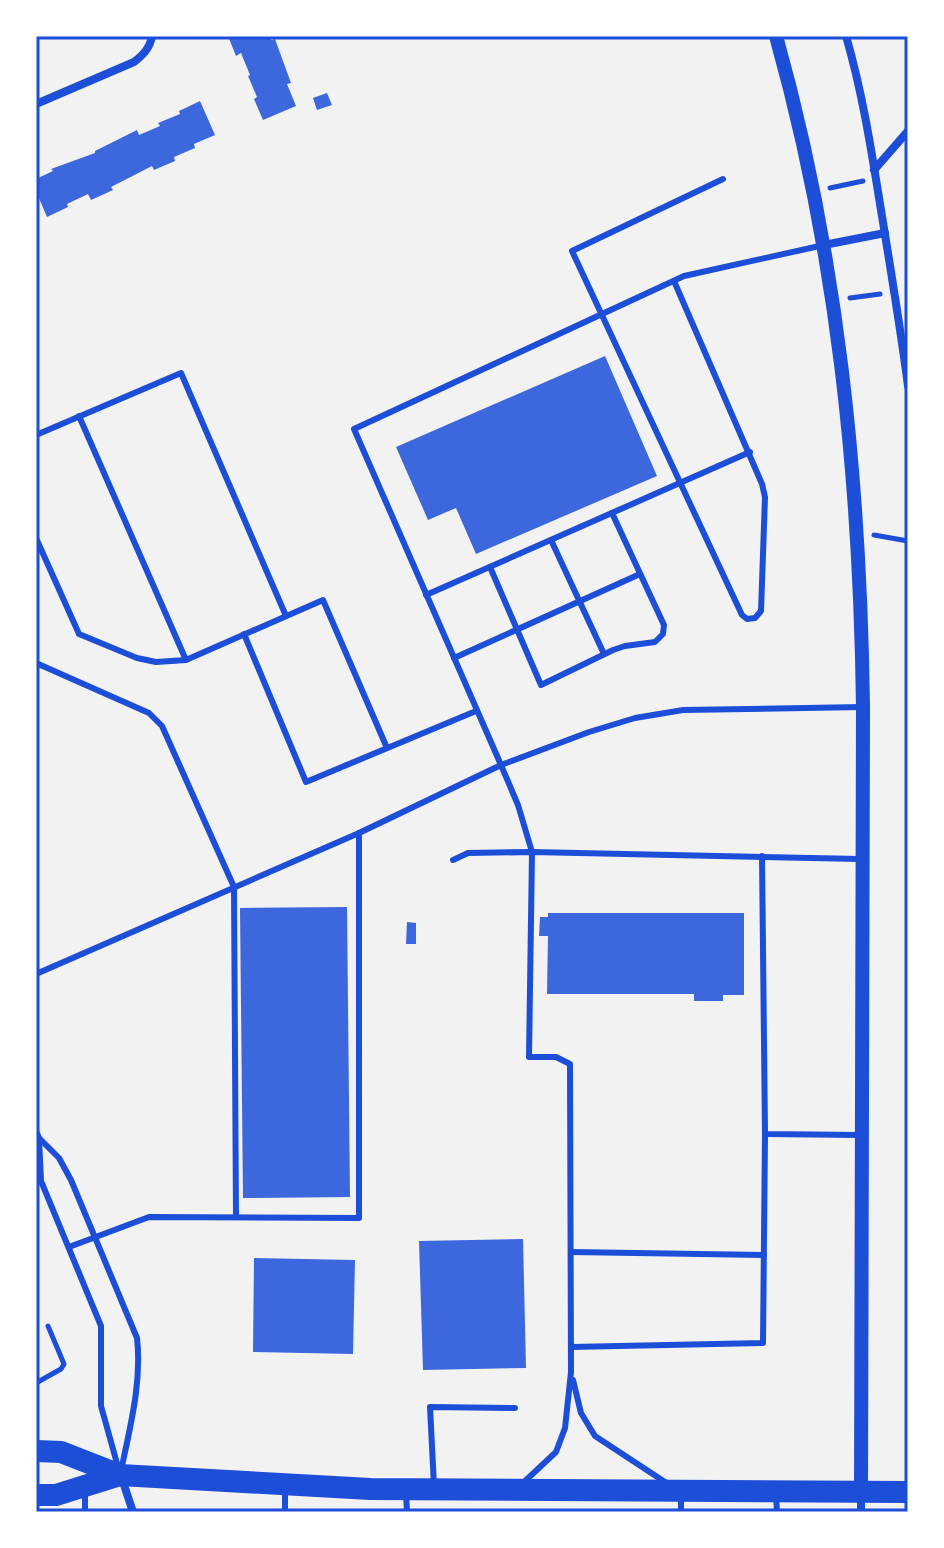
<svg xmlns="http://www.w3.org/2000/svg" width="944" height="1548" viewBox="0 0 944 1548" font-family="'Noto Serif',serif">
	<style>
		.building { fill: #3d67dc }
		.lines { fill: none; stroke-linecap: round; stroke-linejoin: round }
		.path { stroke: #1d4ed8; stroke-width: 5 }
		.service { stroke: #1d4ed8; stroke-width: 6 }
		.minor { stroke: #1d4ed8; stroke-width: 8 }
		.tertiary { stroke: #1d4ed8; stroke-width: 14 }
		.trunk { stroke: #1d4ed8; stroke-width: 22 }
		.neatline { fill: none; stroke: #1d4ed8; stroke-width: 3 }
	</style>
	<rect width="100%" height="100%" fill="#f2f2f2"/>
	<g class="building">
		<polygon points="228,36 270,36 271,40 275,39 291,83 287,84 296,106 263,120 254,99 257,97 248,76 250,75 241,53 236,56"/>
		<polygon points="327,93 332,105 317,110 313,98"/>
		<polygon points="200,101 215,135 194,144 195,148 174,157 175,161 154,170 152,166 111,187 113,190 91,200 88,194 67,204 68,207 47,217 36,191 36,179 53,171 51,169 95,153 95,151 137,130 139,135 160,126 158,123 180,114 179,111"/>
		<polygon points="605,356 657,476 476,554 456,508 428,520 396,447"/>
		<polygon points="347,907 350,1197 243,1198 240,908"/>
		<polygon points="548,913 744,913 744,995 723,995 723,1001 694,1001 694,994 547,994 548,936 539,936 540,917 548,917"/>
		<polygon points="407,922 416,923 416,944 406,944"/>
		<polygon points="523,1239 526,1368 423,1370 419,1241"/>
		<polygon points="254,1258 355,1260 353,1354 253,1352"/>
	</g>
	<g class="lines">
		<g class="path">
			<polyline points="830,188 863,181"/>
			<polyline points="850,298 880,294"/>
			<polyline points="874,535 908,541"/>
			<polyline points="36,1383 61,1369 64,1364 48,1326"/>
		</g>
		<g class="service">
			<polyline points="674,281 762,484 765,497 761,611 755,618 747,619 742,615 572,251 723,179"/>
			<polyline points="79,416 186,660"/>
			<polyline points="36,435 181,373 286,616"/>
			<polyline points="36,538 79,634 137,658 156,662 186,660 323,600 387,748"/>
			<polyline points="551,540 604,654"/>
			<polyline points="490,567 541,685 613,650 625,646 655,642 663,634 664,625 612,513"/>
			<polyline points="426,595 750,452"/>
			<polyline points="244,634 306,782 476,711"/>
			<polyline points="454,658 640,574"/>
			<polyline points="36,663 149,713 162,726 234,887 236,1217"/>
			<polyline points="762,856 765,1134 859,1135"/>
			<polyline points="453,860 468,853 532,852 860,859"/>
			<polyline points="36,974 359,833 501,765 589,732 635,718 683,710 863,707"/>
			<polyline points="36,1131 39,1138 41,1181 101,1326 101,1406 118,1467"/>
			<path d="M39,1138L59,1158L71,1180L137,1338C142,1383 130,1427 121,1471"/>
			<polyline points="69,1247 149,1217 359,1218 359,833"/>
			<polyline points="571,1252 764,1255"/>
			<polyline points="571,1347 763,1343 765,1134"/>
			<polyline points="573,1380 581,1413 595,1436 668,1484"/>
			<polyline points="524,1482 556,1452 565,1428 571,1372 570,1064 556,1057 529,1057 532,852 518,805 501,765 354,429 684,276 824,245"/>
			<polyline points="434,1486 430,1407 515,1408"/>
			<polyline points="406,1494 407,1512"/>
			<polyline points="776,1496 777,1512"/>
			<polyline points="85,1512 85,1489"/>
			<polyline points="285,1512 285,1489"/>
			<polyline points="681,1512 681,1496"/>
		</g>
		<g class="minor">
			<path d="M846,36C862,91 871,148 880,204C890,265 900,325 908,386"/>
			<path d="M36,104L134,62C143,55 150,48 152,36"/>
			<polyline points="874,170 908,131"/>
			<polyline points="824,245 885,233"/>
			<polyline points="122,1479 133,1512"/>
			<polyline points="861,1512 861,1493"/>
		</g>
		<path class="tertiary" d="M776,36C838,257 860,479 863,707L861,1493"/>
		<g class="trunk">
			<polyline points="36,1451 61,1452 120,1475 370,1489 908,1492"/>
			<polyline points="36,1495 56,1495 120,1475"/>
		</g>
	</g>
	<rect width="944" height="1548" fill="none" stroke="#ffffff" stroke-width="76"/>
	<rect x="38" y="38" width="868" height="1472" class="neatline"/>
</svg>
